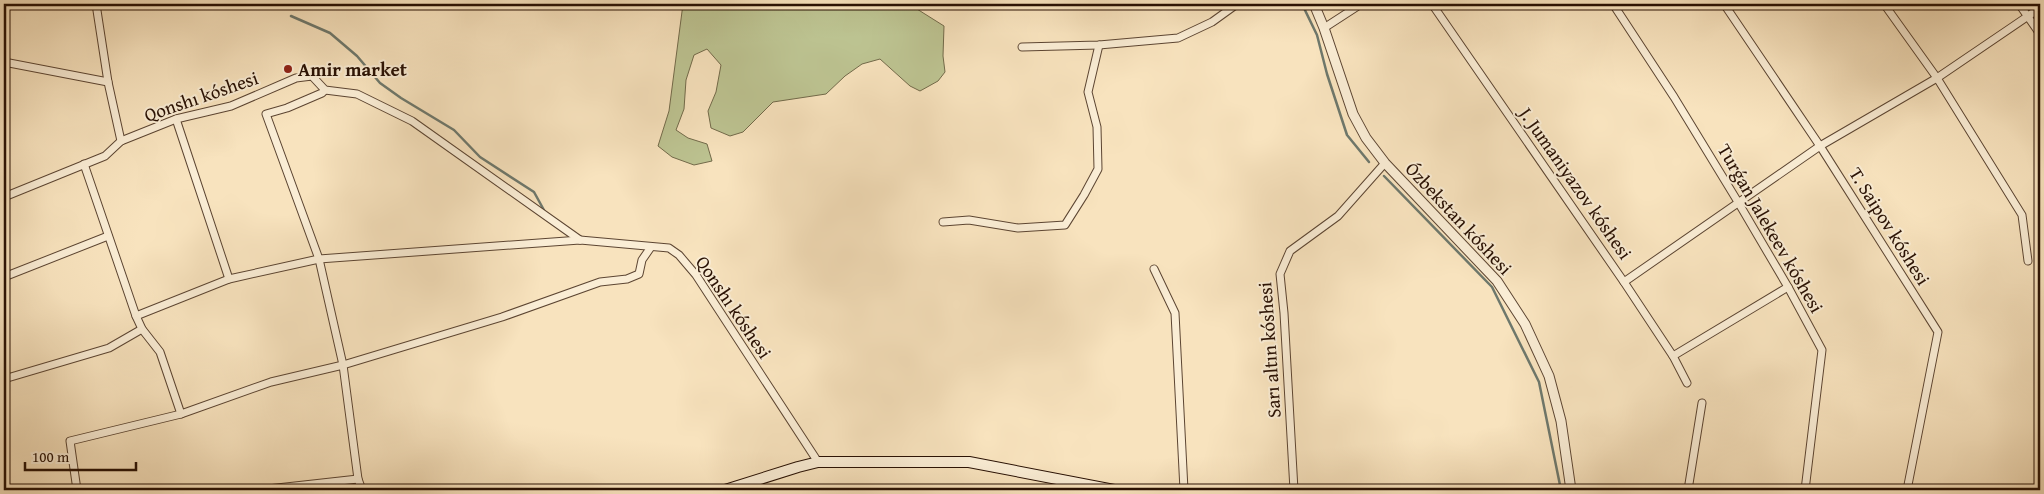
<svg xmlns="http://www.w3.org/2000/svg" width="2044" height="494" viewBox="0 0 2044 494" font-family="'Gentium Book Plus',serif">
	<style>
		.green { fill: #bdc492; stroke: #726a4a }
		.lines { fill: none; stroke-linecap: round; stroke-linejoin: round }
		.stream { stroke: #6e786c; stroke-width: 2.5 }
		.minor-casing { stroke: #5c4532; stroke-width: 9 }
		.tertiary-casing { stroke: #5c4532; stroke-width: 11 }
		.secondary-casing { stroke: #281003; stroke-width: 12 }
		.minor { stroke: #faedd5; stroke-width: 7 }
		.tertiary { stroke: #faedd5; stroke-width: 9 }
		.secondary { stroke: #faedd5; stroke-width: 10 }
		.poi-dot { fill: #8f2418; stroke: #faedd5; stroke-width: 2 }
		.labels { text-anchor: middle; stroke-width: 4; stroke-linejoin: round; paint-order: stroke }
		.poi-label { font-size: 19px; font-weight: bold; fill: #281003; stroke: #faedd5; text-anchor: start }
		.street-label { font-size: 19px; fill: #281003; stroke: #faedd5 }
	</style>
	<rect width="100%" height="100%" fill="#f8e3be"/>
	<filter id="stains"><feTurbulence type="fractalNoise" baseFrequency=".004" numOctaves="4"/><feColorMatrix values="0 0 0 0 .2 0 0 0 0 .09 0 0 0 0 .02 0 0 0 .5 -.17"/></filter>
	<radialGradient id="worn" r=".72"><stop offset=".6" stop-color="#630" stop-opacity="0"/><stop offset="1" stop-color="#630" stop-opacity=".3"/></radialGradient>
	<polygon class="green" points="683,4 909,4 944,26 943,56 945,72 938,81 920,91 910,86 880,59 862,64 845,76 826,94 773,102 743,132 730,136 711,128 708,111 716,92 721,65 707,49 694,55 686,80 684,109 676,130 688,138 707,144 712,161 694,165 672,157 658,146 669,111"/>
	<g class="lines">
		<g class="stream">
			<polyline points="281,4 281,6"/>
			<polyline points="1302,4 1317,35 1327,74 1347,135 1369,162"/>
			<polyline points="291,16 330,33 357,56 380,83 401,98 454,130 480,157 534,192 545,212"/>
			<polyline points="1384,176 1492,287 1539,382 1561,490"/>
		</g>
		<g class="minor-casing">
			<g id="minor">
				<polyline points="96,4 108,82 121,141"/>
				<polyline points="1432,4 1624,282 1673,356 1687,383"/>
				<polyline points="1613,4 1674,97 1738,202 1788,287 1822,350 1805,490"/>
				<polyline points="1724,4 1820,146 1938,332 1907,490"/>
				<polyline points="1884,4 1937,78 2022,215 2028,261"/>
				<polyline points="2019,4 2040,34"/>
				<polyline points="1324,28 1361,4"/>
				<polyline points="1022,47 1099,45 1178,38 1212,22 1237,4"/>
				<polyline points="4,62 108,82"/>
				<polyline points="325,90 322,93 287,108 266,114 319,259 343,365 358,479 362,490"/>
				<polyline points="176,119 229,279"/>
				<polyline points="84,164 136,316 142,329 160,352 181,414"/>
				<polyline points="4,197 105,156 121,141 176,119 231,106 296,78 312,76 325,90 357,94 412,121 580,240"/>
				<polyline points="943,222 969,220 1018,228 1065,225 1084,195 1098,169 1097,127 1088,92 1099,45"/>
				<polyline points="1154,269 1175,313 1184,490"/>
				<polyline points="4,277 108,236"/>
				<polyline points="1624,282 1820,146 1937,78 2040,8"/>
				<polyline points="136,316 229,279 319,259 580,240 669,248 679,255 696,275 818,462"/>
				<polyline points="1673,356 1788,287"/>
				<polyline points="4,379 109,348 142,329"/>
				<polyline points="77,490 70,441 181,414 271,382 343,365 502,317 600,282 627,279 639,274 642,260 651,247"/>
				<polyline points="259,490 358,479"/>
				<polyline points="1294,490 1284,313 1280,274 1290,251 1338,216 1385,163"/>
				<polyline points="1688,490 1702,403"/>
			</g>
		</g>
		<g class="tertiary-casing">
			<polyline id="tertiary" points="1314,4 1324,28 1353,114 1366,138 1385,163 1497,281 1525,324 1549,376 1561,421 1571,490"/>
		</g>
		<g class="secondary-casing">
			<polyline id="secondary" points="725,490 798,467 818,462 969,462 1114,490"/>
		</g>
		<use href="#minor" class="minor"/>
		<use href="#tertiary" class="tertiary"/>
		<use href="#secondary" class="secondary"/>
	</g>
	<circle class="poi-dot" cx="288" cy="69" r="5"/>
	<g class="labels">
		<g class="poi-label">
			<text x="298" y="76">Amir market</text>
		</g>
		<g class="street-label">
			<text transform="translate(201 96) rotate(-19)" y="7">Qonshı kóshesi</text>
			<text transform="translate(1576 183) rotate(55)" y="7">J. Jumaniyazov kóshesi</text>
			<text transform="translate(1459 218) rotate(47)" y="7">Ózbekstan kóshesi</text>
			<text transform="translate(1890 226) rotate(58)" y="7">T. Saipov kóshesi</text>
			<text transform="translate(1771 228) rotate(60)" y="7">Turǵan Jalekeev kóshesi</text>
			<text transform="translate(734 307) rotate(56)" y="7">Qonshı kóshesi</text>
			<text transform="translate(1269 350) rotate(-94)" y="7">Sarı altın kóshesi</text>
		</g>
	</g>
	<rect width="2044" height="494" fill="none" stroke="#f8e3be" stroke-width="20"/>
	<rect x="5" y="5" width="2034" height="484" fill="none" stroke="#281003" stroke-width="2.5"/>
	<rect x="10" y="10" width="2024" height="474" fill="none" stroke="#281003"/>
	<path d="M25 462v8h111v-8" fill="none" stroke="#281003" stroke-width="2.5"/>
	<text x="32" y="462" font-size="15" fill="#281003" stroke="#faedd5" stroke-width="4" paint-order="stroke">100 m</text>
	<rect width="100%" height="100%" filter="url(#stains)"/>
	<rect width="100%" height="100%" fill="url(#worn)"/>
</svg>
